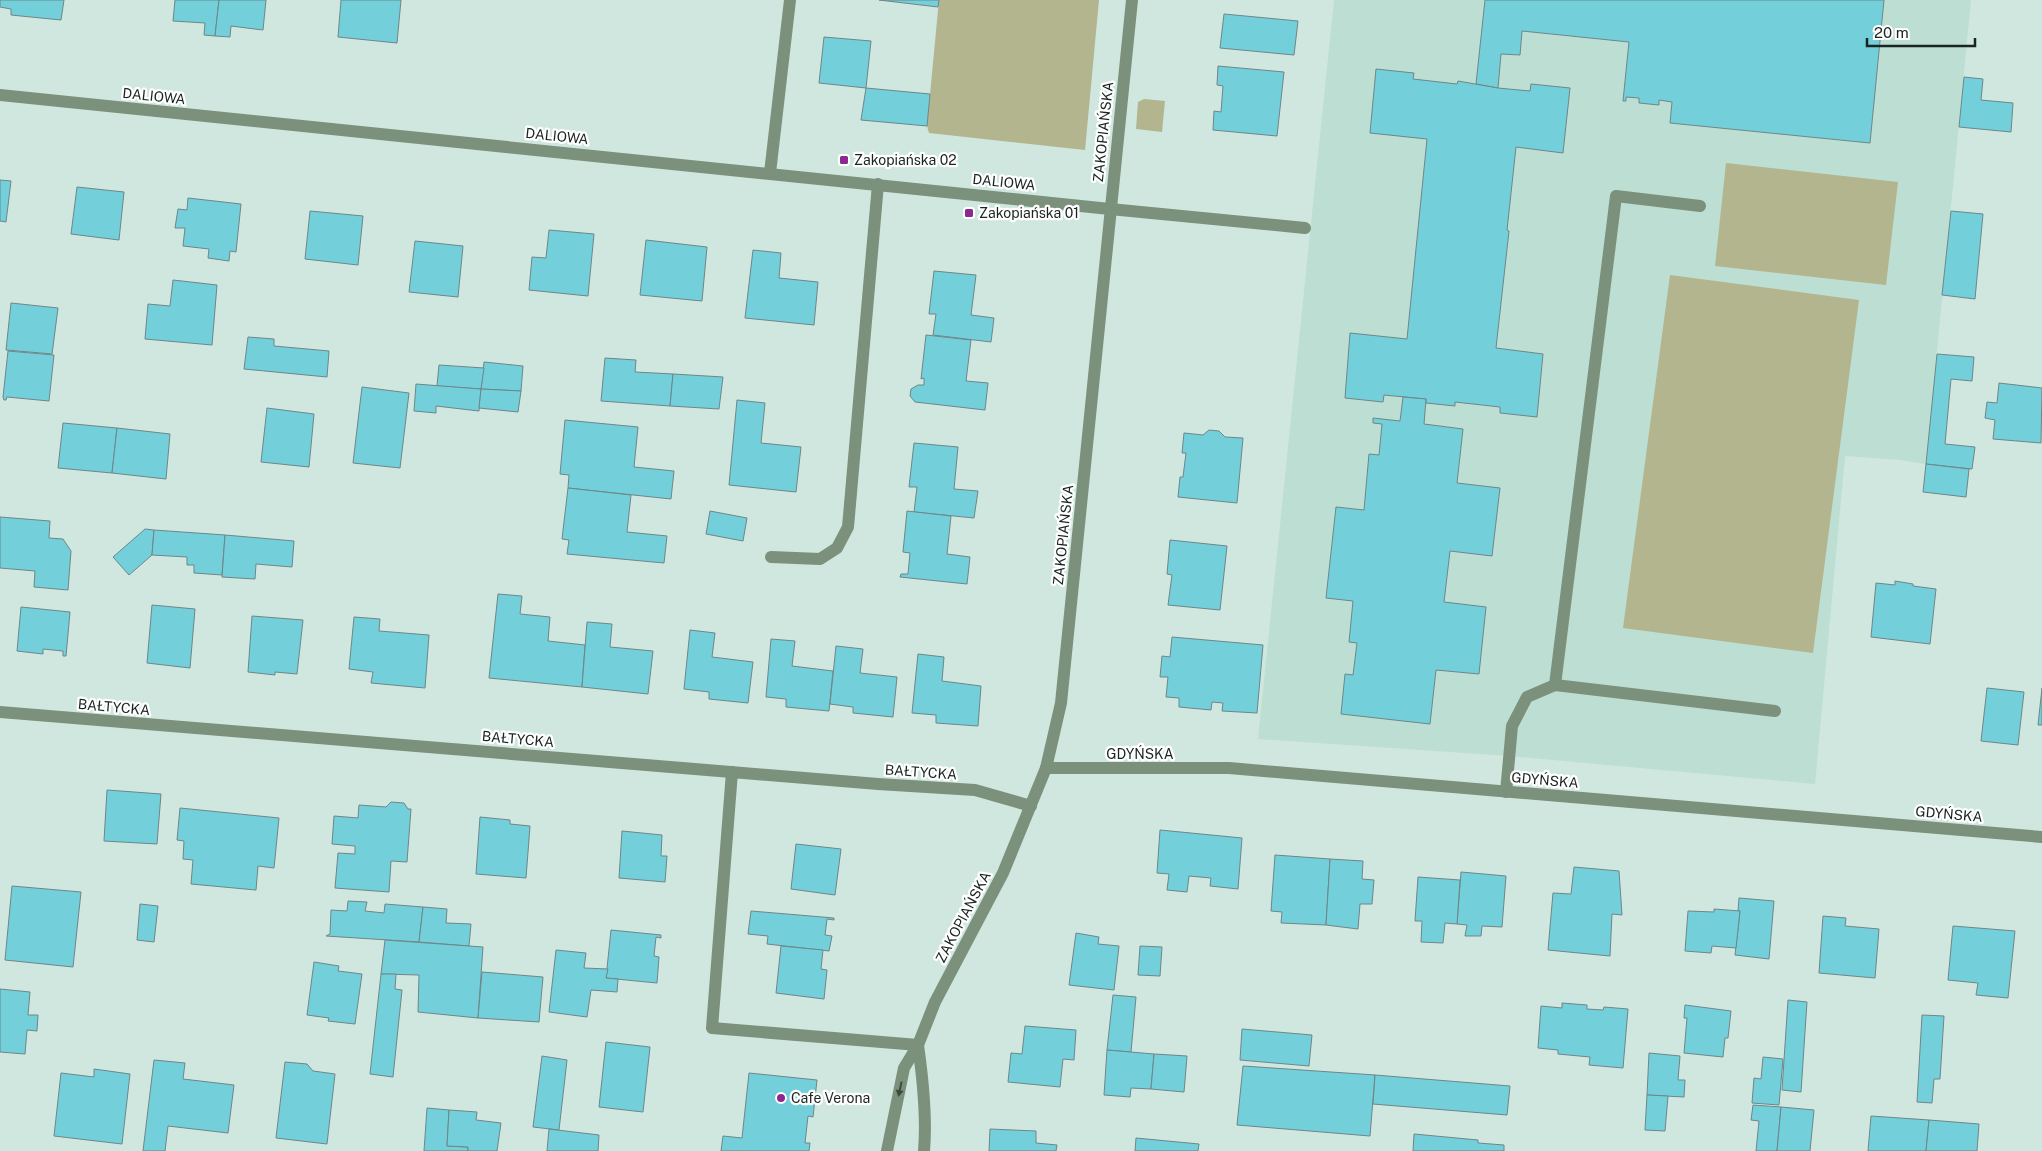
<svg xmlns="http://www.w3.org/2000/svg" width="2042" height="1151" viewBox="0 0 2042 1151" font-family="'Public Sans',sans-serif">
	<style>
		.built { fill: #bdded3 }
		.green { fill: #b2b58d }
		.building { fill: #73d0da; stroke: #6e8689 }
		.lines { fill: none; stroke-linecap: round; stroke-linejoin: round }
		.service { stroke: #7c917b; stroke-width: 12 }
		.minor { stroke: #7c917b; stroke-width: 12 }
		.oneway { fill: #3d4a40 }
		.poi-dot { fill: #8c288f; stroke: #fff; stroke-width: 2 }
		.labels { text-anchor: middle; stroke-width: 4.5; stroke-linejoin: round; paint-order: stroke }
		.street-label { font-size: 14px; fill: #1b2421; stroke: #fff }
		.poi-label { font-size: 14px; fill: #1b2421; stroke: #fff; text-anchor: start }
	</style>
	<rect width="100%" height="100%" fill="#cfe7df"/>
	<polygon class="built" points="1334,0 1971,0 1926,464 1900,460 1845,456 1815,784 1509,756 1258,739"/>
	<g class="green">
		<polygon points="939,0 1099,0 1085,150 929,133 927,126"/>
		<polygon points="1144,99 1165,101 1162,132 1136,129 1138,102"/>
		<polygon points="1726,163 1898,182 1886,285 1715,266"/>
		<polygon points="1670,275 1859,300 1813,653 1623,628"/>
	</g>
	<g class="building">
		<polygon points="0,0 64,0 61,20 11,15 11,9 0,7"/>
		<polygon points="175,0 219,0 215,36 204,35 205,23 173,21"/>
		<polygon points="219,0 266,0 263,30 231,26 230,37 215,36"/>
		<polygon points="341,0 401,0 397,43 338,37"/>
		<polygon points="879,0 939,0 938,7"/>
		<polygon points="1485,0 1884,0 1870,143 1670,123 1672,102 1659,100 1659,105 1639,103 1639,98 1626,97 1626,101 1623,101 1629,42 1522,31 1520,55 1501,54 1498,88 1476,84"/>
		<polygon points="1224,14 1298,21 1294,55 1220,48"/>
		<polygon points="824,37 871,41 866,88 819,83"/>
		<polygon points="1218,66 1284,72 1277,136 1213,130 1214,111 1221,112 1223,86 1217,85"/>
		<polygon points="1376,69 1414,73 1413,79 1457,84 1458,81 1498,88 1530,91 1531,84 1570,88 1563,153 1516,147 1507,230 1509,231 1496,348 1543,354 1537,417 1500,413 1500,407 1455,402 1455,406 1426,403 1426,399 1384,395 1383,402 1345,398 1350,333 1407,339 1427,139 1370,133"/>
		<polygon points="1964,77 1983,79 1981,100 2013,103 2011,132 1959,127"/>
		<polygon points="866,88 930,94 927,126 861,120"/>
		<polygon points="0,180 11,181 6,222 0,221"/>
		<polygon points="77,187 124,192 119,240 71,234"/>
		<polygon points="188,198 241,204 236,252 230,251 229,261 208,258 209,249 183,246 185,228 175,228 178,209 187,210"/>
		<polygon points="310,211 363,216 358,265 305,259"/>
		<polygon points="1951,211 1983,214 1975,299 1942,295"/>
		<polygon points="549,230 594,234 588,296 529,290 532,257 546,258"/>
		<polygon points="646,240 707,247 702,301 640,295"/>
		<polygon points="415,241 463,246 458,297 409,292"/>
		<polygon points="753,250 781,253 779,278 818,282 814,325 745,318"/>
		<polygon points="934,271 976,275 971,315 994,318 991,342 933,335 936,314 929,314"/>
		<polygon points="173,280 217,285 212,345 145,339 148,304 170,306"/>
		<polygon points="11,303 58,308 52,354 6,350"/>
		<polygon points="926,335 971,340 966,381 988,383 985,410 915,402 910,396 911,389 918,385 924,385 924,378 921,379"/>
		<polygon points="248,337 274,339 274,346 329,351 327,377 244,369"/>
		<polygon points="8,351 54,355 49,401 7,397 6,400 4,400 3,397"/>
		<polygon points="1937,354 1974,357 1972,381 1951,379 1945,444 1975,447 1972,469 1926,464"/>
		<polygon points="605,358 636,360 635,372 673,374 670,406 601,401"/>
		<polygon points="484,362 523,366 521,391 481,389"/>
		<polygon points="439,365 484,368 481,389 437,386"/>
		<polygon points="673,374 723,377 719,409 670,406"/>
		<polygon points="1999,383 2042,388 2041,443 1993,439 1995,420 1985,418 1987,402 1997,403"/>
		<polygon points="416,384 481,389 479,411 436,406 436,413 414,411"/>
		<polygon points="362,387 409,393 400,468 353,463"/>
		<polygon points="481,389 521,391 518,412 479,408"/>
		<polygon points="1403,397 1426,399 1424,424 1463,429 1457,483 1500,488 1492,556 1450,551 1444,602 1486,607 1479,674 1436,670 1430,724 1341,714 1345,674 1353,675 1357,643 1349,642 1353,601 1326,598 1336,507 1364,510 1369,454 1379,455 1382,424 1373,423 1373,418 1400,421"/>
		<polygon points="737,400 765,403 761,443 801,447 796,492 729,485"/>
		<polygon points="267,408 314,414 309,467 261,462"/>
		<polygon points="565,420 638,427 634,467 674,471 671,499 568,488 569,475 560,474"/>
		<polygon points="63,423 117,428 112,473 58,468"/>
		<polygon points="117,428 170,434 166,479 112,473"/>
		<polygon points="1209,430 1219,431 1225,437 1243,438 1237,503 1178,497 1180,477 1183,477 1186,453 1182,453 1184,433 1203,435"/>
		<polygon points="914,443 958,447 954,489 978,491 974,518 914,512 917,487 909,487"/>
		<polygon points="1926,464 1969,469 1966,497 1923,492"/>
		<polygon points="568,488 631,495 627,532 667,536 664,563 567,554 569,540 562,539"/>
		<polygon points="710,511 747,518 743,541 706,534"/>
		<polygon points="907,511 951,516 947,554 970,557 967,584 900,577 901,574 908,574 910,553 903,552"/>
		<polygon points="0,517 50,521 49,538 63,539 71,551 68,590 34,587 35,571 0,568"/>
		<polygon points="145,529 154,530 152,555 129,575 113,557"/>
		<polygon points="154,530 225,535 222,575 194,573 194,565 187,565 187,557 152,555"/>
		<polygon points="225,535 294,541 292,567 256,564 255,579 222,577"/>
		<polygon points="1170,540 1227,546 1220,610 1168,605 1172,575 1167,574"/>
		<polygon points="1895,581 1913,584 1913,586 1936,589 1930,644 1871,637 1876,583 1895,585"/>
		<polygon points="498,594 522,596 520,614 550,617 548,641 585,645 582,687 489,678"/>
		<polygon points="152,605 195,609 190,668 147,663"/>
		<polygon points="21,607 70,612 66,656 63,656 63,651 43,649 43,654 17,651"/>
		<polygon points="252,616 303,620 297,674 275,672 275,675 248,672"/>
		<polygon points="354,617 380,619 379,631 429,635 425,688 371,683 373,672 349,669"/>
		<polygon points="587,622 612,624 610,647 653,651 648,694 582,687"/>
		<polygon points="690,630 715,633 712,657 753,662 748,703 709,699 709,692 684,689"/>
		<polygon points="1172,637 1263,645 1257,713 1222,711 1223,703 1212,702 1211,710 1179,707 1179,698 1166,697 1168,677 1160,677 1162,656 1170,657"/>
		<polygon points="771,639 795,641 792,666 833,671 829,711 786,707 786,699 766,697"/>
		<polygon points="836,646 863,649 860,673 897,677 893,717 853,713 853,707 830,704"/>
		<polygon points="918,654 944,657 942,681 981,686 978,726 936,723 936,715 912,713"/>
		<polygon points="1987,688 2024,692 2018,745 1981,741"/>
		<polygon points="2042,688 2042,725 2038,725"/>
		<polygon points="107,790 161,794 157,844 104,841"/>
		<polygon points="391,802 404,803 408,809 411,809 407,862 391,861 389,892 335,888 338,853 355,854 355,846 332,844 334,816 358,818 359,805 386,807"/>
		<polygon points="180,808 279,818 274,868 258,866 256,890 191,884 193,860 183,859 184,841 177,840"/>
		<polygon points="480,817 510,820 510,824 530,826 526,878 476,874"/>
		<polygon points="1160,830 1242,838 1238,889 1210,886 1211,878 1189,876 1187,892 1167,890 1169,874 1157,873"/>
		<polygon points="622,831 662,835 661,856 667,856 665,882 619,878"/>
		<polygon points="796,844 841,849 835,895 791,889"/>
		<polygon points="1275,855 1330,859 1326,925 1281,923 1282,912 1271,911"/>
		<polygon points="1330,859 1363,861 1362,879 1374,880 1372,904 1360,904 1358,929 1326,925"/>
		<polygon points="1574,867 1619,871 1622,915 1612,914 1610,956 1548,950 1553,893 1571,894"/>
		<polygon points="1461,872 1506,876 1502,927 1482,926 1481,936 1465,936 1467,925 1457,924"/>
		<polygon points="1418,877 1460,880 1457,924 1445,923 1443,943 1421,942 1422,921 1415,921"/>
		<polygon points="12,886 81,892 73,967 5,960"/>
		<polygon points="1739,898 1774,901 1769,959 1735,955 1740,911 1738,911"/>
		<polygon points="348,901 367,902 365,911 384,913 385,904 423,907 419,942 326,936 330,934 331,910 347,911"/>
		<polygon points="140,904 158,906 154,942 137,940"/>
		<polygon points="423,907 447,909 446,923 471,924 469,946 419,942"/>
		<polygon points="1714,909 1740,911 1736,948 1712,946 1711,953 1685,951 1688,911 1714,912"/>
		<polygon points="751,911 834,918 834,920 827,919 825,935 832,936 829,951 767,944 768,936 748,934"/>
		<polygon points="1823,916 1846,918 1845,926 1879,929 1875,978 1819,973"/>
		<polygon points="1953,926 2015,931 2008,998 1976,995 1978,983 1948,980"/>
		<polygon points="611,930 661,935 661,938 656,937 654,956 659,957 657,983 606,978"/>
		<polygon points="1076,933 1099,937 1098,944 1119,946 1114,990 1069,985"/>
		<polygon points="385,940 483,947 478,1018 418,1012 419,975 381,974"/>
		<polygon points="781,946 823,950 821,969 827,970 824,999 776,993"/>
		<polygon points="1140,946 1162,947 1160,976 1138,975"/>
		<polygon points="556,950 586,953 584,968 608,969 606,978 618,979 617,992 591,990 587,1017 549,1012"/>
		<polygon points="314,962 339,966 338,971 362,974 355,1024 328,1021 329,1018 307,1015"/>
		<polygon points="482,972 543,977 539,1022 478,1018"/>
		<polygon points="381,974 396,974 395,989 402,990 393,1077 370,1074"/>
		<polygon points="0,989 30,992 28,1015 38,1015 37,1031 27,1030 25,1054 0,1052"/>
		<polygon points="1113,995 1136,997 1131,1052 1107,1050"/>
		<polygon points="1788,1000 1807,1002 1801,1092 1782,1090"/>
		<polygon points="1562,1003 1587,1005 1587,1009 1603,1010 1604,1007 1628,1009 1623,1068 1589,1065 1590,1057 1558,1054 1558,1050 1538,1048 1541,1006 1562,1008"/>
		<polygon points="1685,1005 1731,1011 1728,1038 1725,1038 1723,1057 1684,1053 1687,1018 1684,1018"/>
		<polygon points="1922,1015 1944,1016 1940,1079 1934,1079 1932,1103 1917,1102"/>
		<polygon points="1025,1026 1076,1030 1074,1060 1063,1059 1060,1087 1008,1082 1011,1053 1022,1054"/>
		<polygon points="1242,1029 1312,1035 1309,1066 1240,1060"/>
		<polygon points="606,1042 650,1047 643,1112 599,1107"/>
		<polygon points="1107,1050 1154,1054 1151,1089 1131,1088 1130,1097 1104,1095"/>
		<polygon points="1649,1053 1680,1056 1678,1080 1685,1080 1684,1097 1647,1095"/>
		<polygon points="1154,1054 1187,1056 1184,1092 1151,1089"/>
		<polygon points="542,1056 567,1060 559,1130 533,1127"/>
		<polygon points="1763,1057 1783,1059 1779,1105 1752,1103 1754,1078 1761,1079"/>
		<polygon points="154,1060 185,1063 183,1079 234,1085 228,1133 168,1126 165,1151 143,1151"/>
		<polygon points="285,1062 307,1064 313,1071 335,1074 327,1144 276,1138"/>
		<polygon points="1243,1066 1375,1075 1370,1136 1237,1125"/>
		<polygon points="94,1069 130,1074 122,1144 54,1136 61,1073 94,1077"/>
		<polygon points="749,1073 817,1080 813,1117 808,1116 805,1143 810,1143 809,1151 721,1151 723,1136 742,1138"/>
		<polygon points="1375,1075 1510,1086 1507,1115 1373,1104"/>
		<polygon points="1647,1095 1668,1096 1665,1131 1645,1130"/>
		<polygon points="1753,1105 1781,1107 1777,1151 1756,1151 1759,1121 1751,1120"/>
		<polygon points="1781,1107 1814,1110 1810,1151 1777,1151"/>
		<polygon points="427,1108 449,1110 447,1146 468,1147 468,1151 424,1151"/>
		<polygon points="449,1110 477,1112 476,1120 501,1123 497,1151 468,1151 468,1147 447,1146"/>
		<polygon points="1871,1116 1929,1120 1926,1151 1868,1151"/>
		<polygon points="1929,1120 1979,1124 1977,1151 1926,1151"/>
		<polygon points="549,1129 599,1135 598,1151 547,1151"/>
		<polygon points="990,1129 1036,1131 1036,1143 1057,1145 1056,1151 989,1151"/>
		<polygon points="1414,1134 1478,1140 1478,1143 1504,1145 1504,1151 1413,1151"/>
		<polygon points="1136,1138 1199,1144 1198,1151 1135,1151"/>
	</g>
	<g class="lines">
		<g class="service">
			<polyline points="770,173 790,0"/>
			<polyline points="1110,209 1305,228"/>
			<polyline points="771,557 820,559 837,548 848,527 878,184"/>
			<polyline points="1555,685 1775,711"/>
			<polyline points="732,772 712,1028 918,1045"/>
			<polyline points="1506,792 1512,726 1527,697 1555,685 1616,196 1700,206"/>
		</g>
		<g class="minor">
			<polyline points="0,95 1110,209"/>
			<polyline points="0,712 878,784 975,790 1031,806"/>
			<polyline points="1046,768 1229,768 2042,837"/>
			<path d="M918,1045C923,1080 927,1116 924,1151"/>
			<polyline points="887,1151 904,1068 918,1045 935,1002 1003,873 1046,768 1061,703 1132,0"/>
		</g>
	</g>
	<defs><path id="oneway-solid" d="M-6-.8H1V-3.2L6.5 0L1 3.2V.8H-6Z" transform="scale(1.25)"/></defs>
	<use class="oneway" href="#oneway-solid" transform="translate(900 1089) rotate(102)"/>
	<g class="poi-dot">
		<rect x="839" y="155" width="10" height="10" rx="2.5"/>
		<rect x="964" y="208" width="10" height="10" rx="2.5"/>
		<circle cx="781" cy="1098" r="5"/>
	</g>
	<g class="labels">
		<g class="street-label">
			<text transform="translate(154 96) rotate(6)" y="5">DALIOWA</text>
			<text transform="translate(1103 132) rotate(-84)" y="5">ZAKOPIAŃSKA</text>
			<text transform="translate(557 136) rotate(6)" y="5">DALIOWA</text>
			<text transform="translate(1004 182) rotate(6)" y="5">DALIOWA</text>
			<text transform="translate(1063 535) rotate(-84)" y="5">ZAKOPIAŃSKA</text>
			<text transform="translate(114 707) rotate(5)" y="5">BAŁTYCKA</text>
			<text transform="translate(518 739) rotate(5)" y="5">BAŁTYCKA</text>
			<text x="1140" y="759">GDYŃSKA</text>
			<text transform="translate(921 772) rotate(4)" y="5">BAŁTYCKA</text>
			<text transform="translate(1545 780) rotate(5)" y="5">GDYŃSKA</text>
			<text transform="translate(1949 814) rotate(5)" y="5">GDYŃSKA</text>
			<text transform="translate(963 917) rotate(-62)" y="5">ZAKOPIAŃSKA</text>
		</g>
		<g class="poi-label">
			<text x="854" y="165">Zakopiańska 02</text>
			<text x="979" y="218">Zakopiańska 01</text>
			<text x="791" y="1103">Cafe Verona</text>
		</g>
	</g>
	<path d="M1867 38v8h108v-8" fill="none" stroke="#1b2421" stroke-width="2.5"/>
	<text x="1874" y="38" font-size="15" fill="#1b2421" stroke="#ffffff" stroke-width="4" paint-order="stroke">20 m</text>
</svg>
